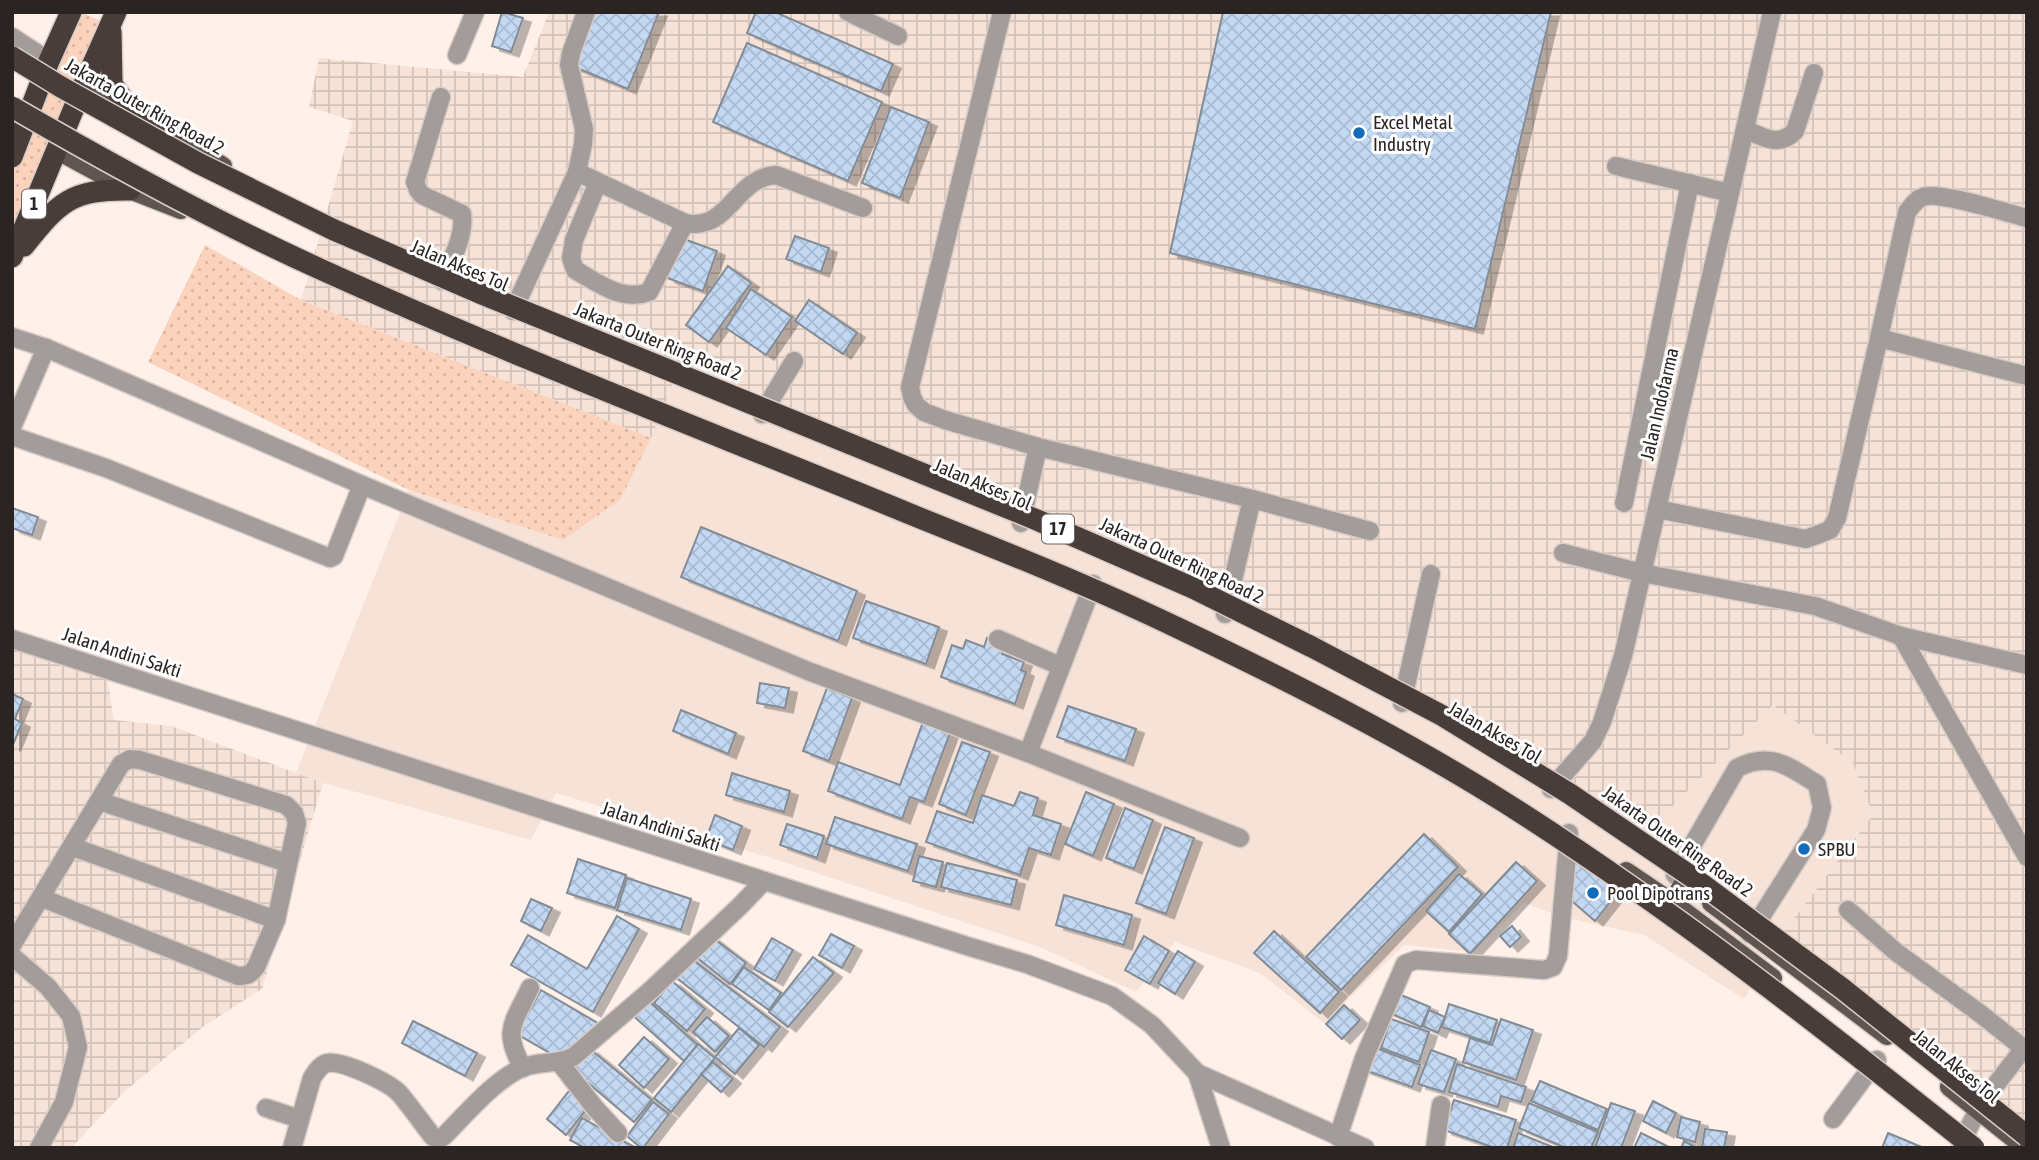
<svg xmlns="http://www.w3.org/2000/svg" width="2039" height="1160" viewBox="0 0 2039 1160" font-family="'Asap Condensed',sans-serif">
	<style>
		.built { fill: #f7e2d7 }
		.industrial { fill: url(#industrial-grid) }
		.grass { fill: url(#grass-dots) }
		.building { fill: url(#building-cross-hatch); stroke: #838b95; stroke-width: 2; filter: url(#shadow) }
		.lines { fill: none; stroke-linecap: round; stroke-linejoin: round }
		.minor-casing { stroke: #d9ccc6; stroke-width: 21 }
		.major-casing { stroke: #d9ccc6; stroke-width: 21 }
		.highway-casing { stroke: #d9ccc6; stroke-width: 24 }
		.minor { stroke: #a29d9a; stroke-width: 18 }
		.major { stroke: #5f5651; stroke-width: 18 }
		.highway { stroke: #483d38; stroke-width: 21 }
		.highway-bridge-casing { stroke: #d9ccc6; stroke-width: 24; stroke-linecap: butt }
		.highway-bridge { stroke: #483d38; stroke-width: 21 }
		.poi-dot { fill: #136bb9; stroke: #fff; stroke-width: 2.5 }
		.labels { text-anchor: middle; stroke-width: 6; stroke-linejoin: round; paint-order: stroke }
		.shield { fill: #fff; stroke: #6a6664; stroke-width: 2 }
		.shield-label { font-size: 18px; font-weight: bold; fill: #2a2522 }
		.street-label { font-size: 19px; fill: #2a2522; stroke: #fff }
		.poi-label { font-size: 19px; fill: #2a2522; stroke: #fff; text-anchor: start }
	</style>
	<defs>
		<pattern id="industrial-grid" width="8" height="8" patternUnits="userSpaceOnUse" patternTransform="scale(1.75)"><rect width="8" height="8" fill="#f7e2d7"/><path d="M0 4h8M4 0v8" fill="none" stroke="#d4c2b8"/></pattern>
		<pattern id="grass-dots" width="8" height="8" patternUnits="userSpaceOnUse" patternTransform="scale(1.75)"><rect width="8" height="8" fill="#fbd3bd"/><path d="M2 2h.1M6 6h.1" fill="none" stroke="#d7b5a2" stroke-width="1.8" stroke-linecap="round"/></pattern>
		<pattern id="building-cross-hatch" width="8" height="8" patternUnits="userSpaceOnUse" patternTransform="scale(1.75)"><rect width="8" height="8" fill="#c3d9f3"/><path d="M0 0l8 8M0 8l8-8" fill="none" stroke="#a8bad0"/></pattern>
		<filter id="shadow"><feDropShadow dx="8" dy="4.5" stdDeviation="0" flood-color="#0004"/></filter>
	</defs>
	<rect width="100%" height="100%" fill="#fff1ea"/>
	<polygon class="built" points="681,360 1337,649 1773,704 1853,763 1873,815 1780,937 1744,999 1644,935 1562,917 1524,903 1473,952 1404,945 1324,1023 1260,973 1175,942 1136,992 1042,948 774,859 556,793 531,840 323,783 296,773 409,490 563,540 620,500 651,438"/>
	<g class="industrial">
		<polygon points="549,12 2027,12 2027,1148 2001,1148 2017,1116 1780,937 1873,815 1853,763 1773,705 1649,830 1337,649 682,360 651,438 301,300 353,121 309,107 319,58 523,77"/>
		<polygon points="12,648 107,677 114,720 171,726 323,783 262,989 204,1026 125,1091 71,1148 12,1148"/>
	</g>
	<g class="grass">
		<polygon points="81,12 111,26 12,257 12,157"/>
		<polygon points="205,245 301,300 651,438 620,500 563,540 409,490 148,362"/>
	</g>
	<g class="building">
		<polygon points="502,12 523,18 511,52 492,46"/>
		<polygon points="594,12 659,12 628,89 572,66"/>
		<polygon points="756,12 775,12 893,64 881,91 747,33"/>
		<polygon points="1223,12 1551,12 1475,329 1170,253"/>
		<polygon points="747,43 882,102 848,181 713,122"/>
		<polygon points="891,107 929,122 900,198 862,183"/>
		<polygon points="795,236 829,248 821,272 786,259"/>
		<polygon points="681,238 717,251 703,291 667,278"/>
		<polygon points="728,266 751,283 709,342 686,325"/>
		<polygon points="751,289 792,317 766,355 726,328"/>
		<polygon points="809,300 857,333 843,354 795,321"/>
		<polygon points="12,508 38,517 32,535 12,528"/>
		<polygon points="701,527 857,591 838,641 681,577"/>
		<polygon points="866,601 939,627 926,664 853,638"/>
		<polygon points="987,638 1006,645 1002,654 1024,662 1021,670 1026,672 1015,704 941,677 952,645 963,649 966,640 984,647"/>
		<polygon points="760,683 789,688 785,708 757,703"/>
		<polygon points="827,688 852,698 829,761 803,751"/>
		<polygon points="12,694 23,699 15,719 22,723 12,747"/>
		<polygon points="1068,706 1136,729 1125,761 1057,737"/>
		<polygon points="681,710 736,733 728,754 673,731"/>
		<polygon points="923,722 950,733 924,802 910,797 902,819 828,791 838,762 900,785"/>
		<polygon points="962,742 990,752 966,815 939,804"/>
		<polygon points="732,773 790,791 784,812 726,795"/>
		<polygon points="1020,792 1038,798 1033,815 1061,824 1051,855 1029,848 1020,875 926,842 937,811 973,823 982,795 1014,806"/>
		<polygon points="1086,792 1114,804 1093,856 1065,844"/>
		<polygon points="1125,808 1153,820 1134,869 1106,858"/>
		<polygon points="715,815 742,826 733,850 706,839"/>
		<polygon points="835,817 917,844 908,871 826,844"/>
		<polygon points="787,824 824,836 817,858 780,845"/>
		<polygon points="1165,827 1194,838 1166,914 1136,903"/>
		<polygon points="1424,834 1458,867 1341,990 1306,957"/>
		<polygon points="919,856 943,862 936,887 913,881"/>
		<polygon points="1582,857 1621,888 1595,921 1567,897 1574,866"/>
		<polygon points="578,859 626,875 615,908 567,893"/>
		<polygon points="1516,862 1537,881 1470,954 1449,934"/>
		<polygon points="947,863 1017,880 1011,905 941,887"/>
		<polygon points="1459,874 1482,894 1449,932 1426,911"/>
		<polygon points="627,878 691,899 681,930 617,910"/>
		<polygon points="1064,895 1132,915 1124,945 1056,925"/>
		<polygon points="531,899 552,908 541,931 521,921"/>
		<polygon points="617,916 639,929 593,1012 511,965 528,935 587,969"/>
		<polygon points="1512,926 1521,937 1510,947 1500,936"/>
		<polygon points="1274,931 1339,992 1320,1013 1254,953"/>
		<polygon points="831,934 854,946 842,968 819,955"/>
		<polygon points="1144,936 1169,951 1150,984 1125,970"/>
		<polygon points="712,937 746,963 730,984 696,957"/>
		<polygon points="772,938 793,950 775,981 754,969"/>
		<polygon points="1178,951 1195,962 1175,994 1158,983"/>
		<polygon points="688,956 780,1027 764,1047 673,975"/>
		<polygon points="813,957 834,973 788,1027 769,1012"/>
		<polygon points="744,967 781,993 769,1010 732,984"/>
		<polygon points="672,981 705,1009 687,1031 654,1003"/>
		<polygon points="541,990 601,1025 557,1057 517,1034"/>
		<polygon points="1394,992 1430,1007 1421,1027 1386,1011"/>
		<polygon points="644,997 698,1045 684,1061 630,1013"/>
		<polygon points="1449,1004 1497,1020 1490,1043 1442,1027"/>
		<polygon points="1344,1005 1360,1020 1342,1039 1326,1024"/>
		<polygon points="1429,1010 1445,1017 1438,1033 1423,1026"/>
		<polygon points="707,1017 729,1036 715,1052 693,1032"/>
		<polygon points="1391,1019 1429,1032 1419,1062 1381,1048"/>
		<polygon points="1501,1019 1533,1030 1516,1080 1463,1062 1470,1038 1492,1045"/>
		<polygon points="413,1021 477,1053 465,1076 402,1043"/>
		<polygon points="739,1028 759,1045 735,1074 715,1057"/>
		<polygon points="644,1037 669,1059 644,1088 619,1065"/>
		<polygon points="698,1044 715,1058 671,1112 654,1098"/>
		<polygon points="1371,1046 1420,1065 1412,1087 1362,1069"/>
		<polygon points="590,1049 652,1100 634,1122 573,1070"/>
		<polygon points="1431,1050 1456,1059 1444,1092 1418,1084"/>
		<polygon points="713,1062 733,1079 721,1092 701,1074"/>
		<polygon points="1457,1064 1526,1087 1521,1102 1501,1096 1498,1107 1449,1092"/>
		<polygon points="1540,1081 1607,1109 1598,1130 1531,1101"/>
		<polygon points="569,1091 589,1106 566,1135 547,1119"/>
		<polygon points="1454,1100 1516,1120 1507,1148 1495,1148 1444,1130"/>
		<polygon points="1653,1101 1676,1113 1666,1133 1643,1121"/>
		<polygon points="653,1102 669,1114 643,1148 641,1148 627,1136"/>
		<polygon points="1529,1103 1598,1132 1591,1148 1566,1148 1519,1128"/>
		<polygon points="1611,1103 1635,1111 1621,1148 1595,1148"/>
		<polygon points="1681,1117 1700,1122 1695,1142 1677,1137"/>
		<polygon points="582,1118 636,1148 585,1148 570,1140"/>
		<polygon points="1705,1129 1727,1132 1724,1148 1702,1148"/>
		<polygon points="1518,1133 1555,1148 1513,1148"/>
		<polygon points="1641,1133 1669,1147 1668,1148 1634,1148"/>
		<polygon points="1888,1133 1924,1148 1882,1148"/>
		<polygon points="1684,1141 1697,1148 1681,1148"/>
	</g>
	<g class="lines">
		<g class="minor-casing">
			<g id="minor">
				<polyline points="848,12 898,36"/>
				<polyline points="1002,12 910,387 912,397 916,405 924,412 945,420 1038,447 1252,499 1370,531"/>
				<polyline points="12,37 49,61"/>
				<polyline points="457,55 475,12"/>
				<path d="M441,97L415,182L418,190L422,195L462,214C465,237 451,260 442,281"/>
				<path d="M1745,129C1762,137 1779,148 1795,131L1814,73"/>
				<polyline points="1616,166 1730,193"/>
				<path d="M577,172L685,223C729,232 735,177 776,175L863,208"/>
				<path d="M598,182L574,240L571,258L575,270C599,283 621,302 649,292L685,223"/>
				<polyline points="513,311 577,172 583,144 584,129 569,65 571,53 586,12"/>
				<polyline points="12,337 46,348 362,485 808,671 1028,753 1240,838"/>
				<path d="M1879,338L1907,212C1912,206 1916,199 1923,197C1938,191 2008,213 2027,218"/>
				<polyline points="762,414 794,361"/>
				<polyline points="12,427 46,348"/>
				<polyline points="12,436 106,468 330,558 334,556 362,485"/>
				<polyline points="1624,503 1690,183"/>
				<polyline points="1657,509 1806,539 1830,530 1837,518 1879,338 2027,376"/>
				<polyline points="1021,523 1038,447"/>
				<polyline points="1563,553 1642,573 1815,606 1901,636 2027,665"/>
				<polyline points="1225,614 1252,499"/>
				<polyline points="1901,636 2027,857"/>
				<polyline points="12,639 967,946 1027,964 1112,996 1152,1025 1197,1073 1221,1148"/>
				<polyline points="998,639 1060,666"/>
				<polyline points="1402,703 1431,574"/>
				<polyline points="1028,753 1093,584"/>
				<polyline points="1551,789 1593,741 1602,722 1623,656 1772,12"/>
				<polyline points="99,801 287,863"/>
				<polyline points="73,847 276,920"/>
				<path d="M1675,875L1737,768C1771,751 1788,766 1817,784L1822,808L1816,830L1750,934"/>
				<polyline points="1848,910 1896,952 1982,1015 2027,1051"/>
				<path d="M12,945L121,764L130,759L140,760L286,805L294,813L297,823L276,920L256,967C251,974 247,976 238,976L42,898"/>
				<polyline points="12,956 48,987 71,1016 78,1047 64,1102 39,1148"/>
				<polyline points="560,1063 595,1108 618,1133"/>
				<path d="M523,1068C502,1031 513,1024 530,988"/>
				<polyline points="1197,1073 1365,1148"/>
				<polyline points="266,1108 300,1119"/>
				<polyline points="1833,1119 1877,1060"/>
				<polyline points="1338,1137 1364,1058 1405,964 1416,960 1544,970 1553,967 1558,956 1569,833"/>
				<path d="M292,1148L312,1078C316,1072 320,1065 327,1063C342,1060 388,1082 399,1093C411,1107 422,1123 433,1137L439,1139L444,1136C466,1114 495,1079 524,1067C539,1061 555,1065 573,1057L651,990L740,906L764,881"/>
				<polyline points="1435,1148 1441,1105"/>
				<path d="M1961,1148C1972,1110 2001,1079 2024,1048"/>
			</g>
		</g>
		<g class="major-casing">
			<g id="major">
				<polyline points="84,84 129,110"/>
				<polyline points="160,128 223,166"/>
				<polyline points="56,150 130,190 181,210"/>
				<polyline points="1626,871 1672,902 1773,978"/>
				<polyline points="1672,902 1684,882"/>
				<polyline points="1711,903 1887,1036"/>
				<polyline points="1949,1087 2025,1148"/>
			</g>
		</g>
		<g class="highway-casing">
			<g id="highway">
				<polyline points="111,32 112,84 127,105 172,134"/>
				<polyline points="12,157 49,61 71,12"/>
				<path d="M24,246C59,202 71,189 130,190"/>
				<polyline points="12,257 84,84 116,12"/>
			</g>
		</g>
		<use href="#minor" class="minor"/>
		<use href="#major" class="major"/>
		<use href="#highway" class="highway"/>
		<g class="highway-bridge-casing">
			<g id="highway-bridge">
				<polyline points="12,57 61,87 198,163 334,230 482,294 1037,520 1193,588 1312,647 1443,716 1570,794 1695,879 1843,989 2027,1136"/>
				<path d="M12,107C112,165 214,221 320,269C514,357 713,433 910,514C1000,550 1091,586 1178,628C1306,689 1434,754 1552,833C1699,930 1836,1038 1974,1148"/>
			</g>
		</g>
		<use href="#highway-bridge" class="highway-bridge"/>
	</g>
	<g class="poi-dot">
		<circle cx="1359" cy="133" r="7"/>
		<circle cx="1804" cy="849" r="7"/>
		<circle cx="1593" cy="893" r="7"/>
	</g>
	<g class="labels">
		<g class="shield">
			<rect x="22" y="189.5" width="24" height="29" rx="5"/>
			<rect x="1042" y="514.5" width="32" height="29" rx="5"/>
		</g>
		<g class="shield-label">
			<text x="34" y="210">1</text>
			<text x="1058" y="535">17</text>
		</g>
		<g class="street-label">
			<text transform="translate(145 106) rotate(29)" y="7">Jakarta Outer Ring Road 2</text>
			<text transform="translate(460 265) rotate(23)" y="7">Jalan Akses Tol</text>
			<text transform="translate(658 341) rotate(22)" y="7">Jakarta Outer Ring Road 2</text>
			<text transform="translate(1659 404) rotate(-77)" y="7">Jalan Indofarma</text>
			<text transform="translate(983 484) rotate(23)" y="7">Jalan Akses Tol</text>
			<text transform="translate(1182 560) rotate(25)" y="7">Jakarta Outer Ring Road 2</text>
			<text transform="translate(122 652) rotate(18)" y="7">Jalan Andini Sakti</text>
			<text transform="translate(1495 732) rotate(30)" y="7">Jalan Akses Tol</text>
			<text transform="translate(661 826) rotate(18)" y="7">Jalan Andini Sakti</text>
			<text transform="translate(1678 841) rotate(35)" y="7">Jakarta Outer Ring Road 2</text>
			<text transform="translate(1957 1066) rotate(39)" y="7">Jalan Akses Tol</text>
		</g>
		<g class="poi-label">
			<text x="1373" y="129">Excel Metal<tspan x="1373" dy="22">Industry</tspan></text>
			<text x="1818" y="856">SPBU</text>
			<text x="1607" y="900">Pool Dipotrans</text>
		</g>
	</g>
	<rect width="2039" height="1160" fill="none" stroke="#2a2522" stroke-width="28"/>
</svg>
